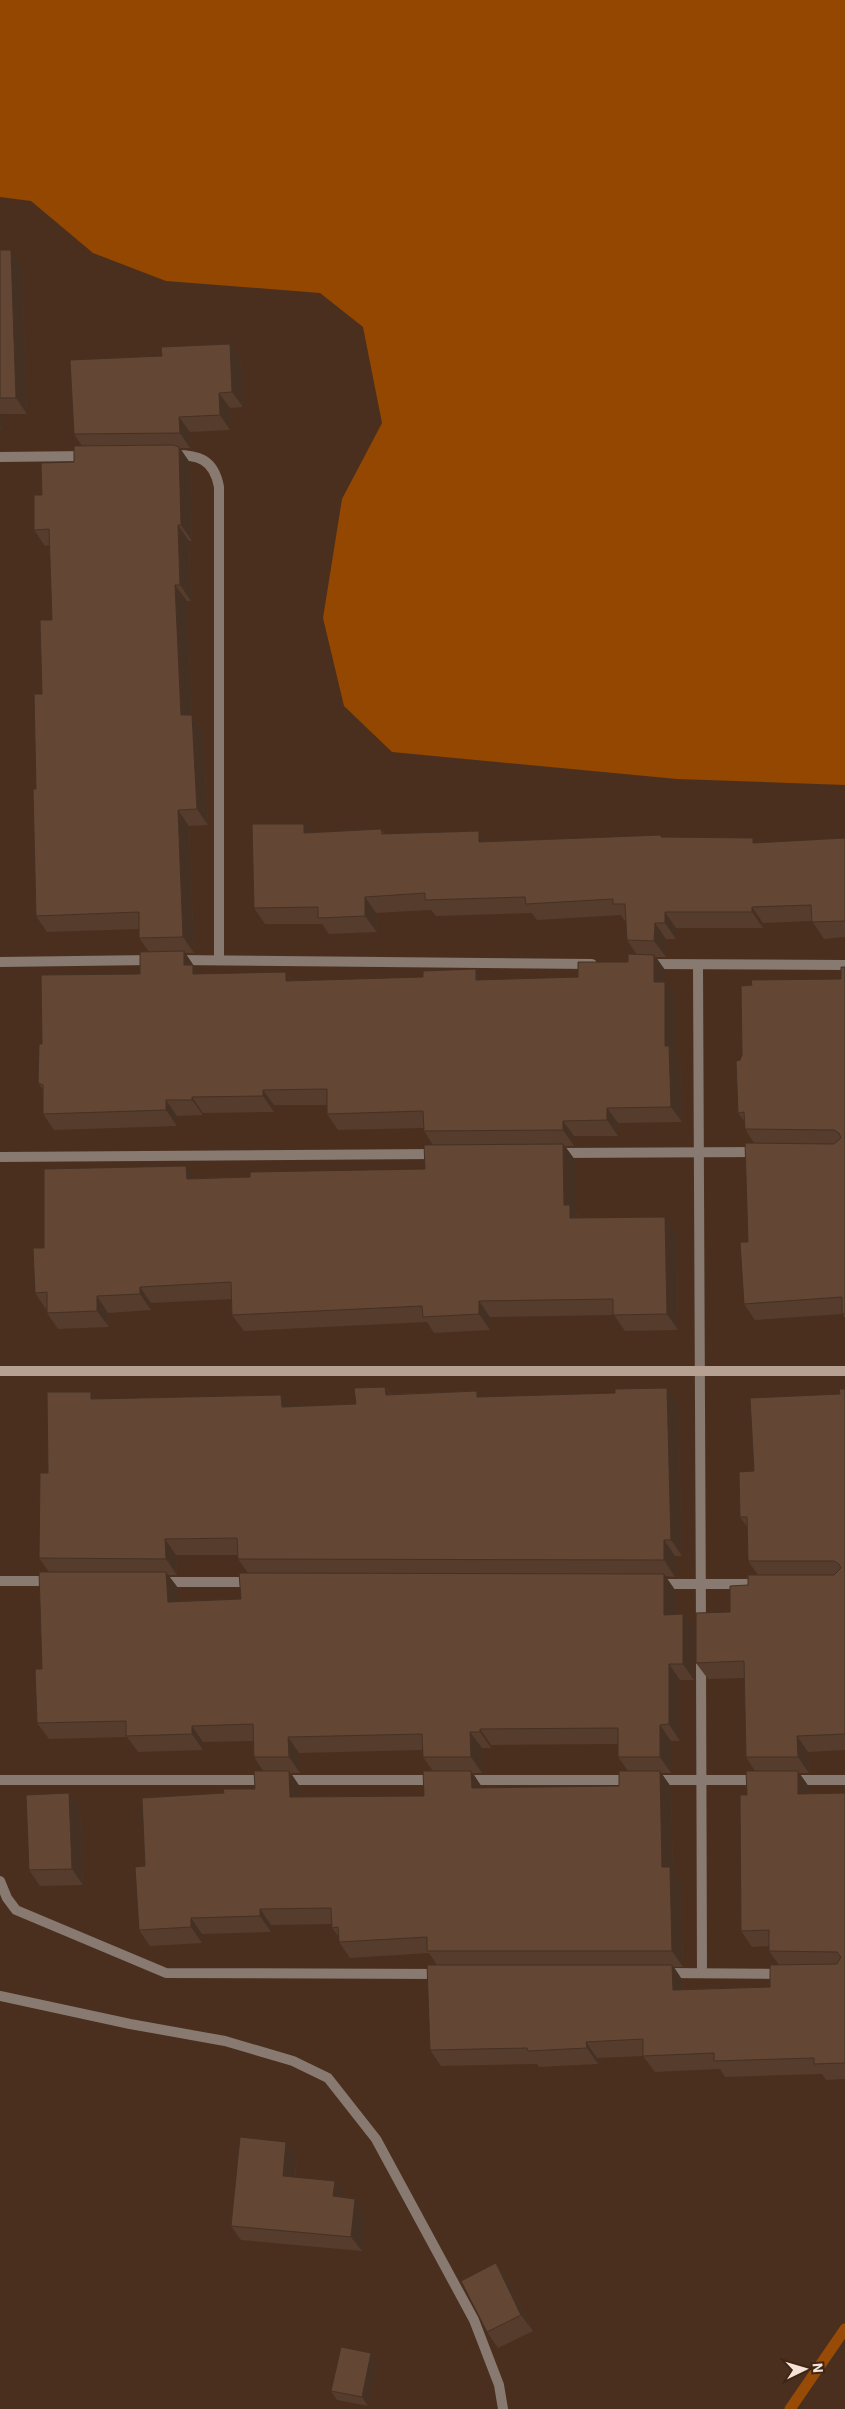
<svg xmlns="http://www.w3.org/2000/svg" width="845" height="2409" viewBox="0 0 845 2409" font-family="'IBM Plex Sans',sans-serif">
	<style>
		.forest { fill: #934700 }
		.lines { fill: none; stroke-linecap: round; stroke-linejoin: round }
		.stream { stroke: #974b07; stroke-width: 11 }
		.street { stroke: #887a71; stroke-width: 10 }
		.secondary { stroke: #b6a092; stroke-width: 10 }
		.wall { fill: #553c2d; fill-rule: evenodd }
		.shaded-wall { fill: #453124 }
		.building { fill: #634634; stroke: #453124 }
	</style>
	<rect width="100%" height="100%" fill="#4a2f1e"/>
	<polygon class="forest" points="0,0 845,0 845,785 677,779 392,752 344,706 323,618 342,499 382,423 363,327 320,293 166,281 93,253 31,201 0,197"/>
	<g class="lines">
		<polyline class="stream" points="790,2409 845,2329"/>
		<g class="street">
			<path d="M171,455C198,454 214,459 219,487V960"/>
			<polyline points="0,457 87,456"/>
			<polyline points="176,960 592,964"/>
			<polyline points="0,962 152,960"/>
			<polyline points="649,964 845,965"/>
			<polyline points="698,965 701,1626"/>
			<polyline points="556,1153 759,1152"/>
			<polyline points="0,1157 437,1154"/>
			<polyline points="0,1581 52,1581"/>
			<polyline points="161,1582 252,1582"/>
			<polyline points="659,1584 762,1584"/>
			<polyline points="701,1658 702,1973"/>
			<polyline points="0,1780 266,1780"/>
			<polyline points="283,1780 436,1780"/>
			<polyline points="466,1780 631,1780"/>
			<polyline points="653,1780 759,1780"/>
			<polyline points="791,1780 845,1780"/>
			<polyline points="0,1881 7,1898 16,1910 166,1973 441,1974"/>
			<polyline points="666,1973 781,1974"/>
			<polyline points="0,1996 130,2024 225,2041 293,2061 328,2078 376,2139 474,2320 499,2385 503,2409"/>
		</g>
		<polyline class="secondary" points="0,1371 845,1371"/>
	</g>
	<g class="wall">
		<polygon points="0,250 22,266 27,414 1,414 1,428 0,428"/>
		<polygon points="240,359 243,407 230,408 230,430 190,432 190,448 180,448 190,463 192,541 189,541 191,601 187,601 192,715 203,731 208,825 189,826 194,953 185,953 199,974 286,972 292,980 484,980 578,977 628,962 637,955 627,940 626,920 624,920 621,915 537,920 532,913 436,916 431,910 376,913 377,932 329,934 322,924 265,924 254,908 304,824 310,833 381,829 385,834 479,831 486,841 663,837 756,843 845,838 845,937 824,939 812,921 763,923 763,928 676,928 676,939 666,939 666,957 656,957 665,970 665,982 676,997 676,1056 680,1062 682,1122 618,1123 618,1136 574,1136 574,1146 565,1146 575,1160 575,1212 580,1218 677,1233 678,1330 625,1331 614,1315 490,1317 490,1330 434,1333 427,1322 244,1331 232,1315 232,1299 151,1303 151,1310 108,1313 109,1327 58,1329 47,1313 47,1309 46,1309 35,1293 44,1248 195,1178 250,1177 425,1169 433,1145 424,1131 423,1128 338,1130 327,1114 327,1105 274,1105 274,1112 203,1113 203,1115 177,1116 177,1126 54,1130 43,1114 43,1090 38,1083 42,1044 140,974 149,952 139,938 139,929 47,932 36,916 36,789 42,694 52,620 50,545 45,546 34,530 42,495 74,462 82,446 74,434"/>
		<polygon points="845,967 845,1318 842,1314 755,1320 744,1304 754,1143 745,1129 745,1122 738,1113 740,1060 841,979"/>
		<path d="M385,1387L391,1394L477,1391L481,1397L678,1404L682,1556H675V1577L665,1576L675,1590V1614H683L694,1630V1680H680V1741H671V1773H661L671,1787L673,1872L681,1883L683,1967H674L683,1981L684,1989L770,1987L779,1965L769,1951V1946L752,1947L741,1931L747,1795L755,1771L746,1757L744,1678L708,1679L696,1663L748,1585L758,1575L748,1561L747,1527L740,1517L754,1471L845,1389V1750L808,1752L809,1773H799L809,1787V1793H845V2079L826,2080L822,2074L725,2077L720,2069L655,2072L643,2056L597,2058L598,2064L539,2067L537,2064L441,2066L430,2050L437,1965L429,1953L350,1958L339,1942V1937L332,1928V1924L271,1925V1932L202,1934V1943L150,1946L139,1930L145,1866L224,1793L255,1789L263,1771L254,1757L253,1741L203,1742V1750L138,1752L127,1737L49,1739L37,1723L49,1572L39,1558L48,1473L91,1392L96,1399L281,1395L289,1407L356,1404ZM176,1555H238V1559L248,1573L241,1599L178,1601V1588L168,1575H177ZM618,1744V1757L628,1771L619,1786L482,1788L473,1773H482V1748H491V1745ZM423,1750V1757L433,1771L424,1796L300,1797V1787L291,1773H300L299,1753Z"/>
		<polygon points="80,1809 83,1885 40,1886 29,1870"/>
		<polygon points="297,2157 295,2177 345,2196 345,2198 365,2214 362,2251 241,2240 231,2226"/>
		<polygon points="496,2263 507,2279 533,2331 498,2348 487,2332"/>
		<polygon points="377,2362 368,2406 337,2400 331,2391"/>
	</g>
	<g class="shaded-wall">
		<polygon points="11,250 22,266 27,414 16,398"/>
		<polygon points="230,344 240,359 243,407 232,392"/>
		<polygon points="219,393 230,408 230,430 220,415"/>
		<polygon points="0,413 1,414 1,428 0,426"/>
		<polygon points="179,417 190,432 190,448 180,433"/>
		<polygon points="179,447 190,463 192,541 181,525"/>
		<polygon points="178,525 189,541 191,601 180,585"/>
		<polygon points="175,585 187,601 192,715 203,731 208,825 197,809 181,715"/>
		<polygon points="178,810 189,826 194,953 183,937"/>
		<polygon points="304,824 315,840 304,833"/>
		<polygon points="479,831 490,847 479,842"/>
		<polygon points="365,897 376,913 377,932 365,916"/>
		<polygon points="752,907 763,923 763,928 752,912"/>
		<polygon points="665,912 676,928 676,939 665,923"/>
		<polygon points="655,923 666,939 666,957 654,941"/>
		<polygon points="184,951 204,981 204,990 184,965"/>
		<polygon points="654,955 665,970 665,982 676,997 676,1056 680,1062 682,1122 671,1107 665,1046 654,982"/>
		<polygon points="476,969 487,985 476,980"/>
		<polygon points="286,972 297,988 286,981"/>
		<polygon points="263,1090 274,1105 274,1112 263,1096"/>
		<polygon points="192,1097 203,1113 203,1115 192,1100"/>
		<polygon points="166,1100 177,1116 177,1126 166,1110"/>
		<polygon points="607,1108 618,1123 618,1136 607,1120"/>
		<polygon points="563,1121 574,1136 574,1146 563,1130"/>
		<polygon points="563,1144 575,1160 575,1212 581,1221 570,1218 564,1205"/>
		<polygon points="186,1166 198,1182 187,1179"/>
		<polygon points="665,1217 677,1233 678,1330 667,1314"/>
		<polygon points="140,1287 151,1303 151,1310 140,1294"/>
		<polygon points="97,1296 108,1313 109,1327 97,1311"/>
		<polygon points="479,1301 490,1317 490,1330 479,1314"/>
		<polygon points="385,1387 396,1403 386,1395"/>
		<polygon points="667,1388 678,1404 682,1556 671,1540"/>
		<polygon points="477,1391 488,1408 477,1397"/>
		<polygon points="91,1392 102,1408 91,1399"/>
		<polygon points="281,1395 292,1411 282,1407"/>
		<polygon points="165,1539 176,1555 177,1575 166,1559"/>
		<polygon points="664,1540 675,1556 675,1577 664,1560"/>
		<polygon points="166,1572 178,1588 179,1618 168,1602"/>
		<polygon points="664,1574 675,1590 675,1631 664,1615"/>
		<polygon points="683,1614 694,1630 694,1680 683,1664"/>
		<polygon points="669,1664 680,1680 680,1741 669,1724"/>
		<polygon points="660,1725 671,1741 671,1773 660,1757"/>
		<polygon points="192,1726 203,1742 203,1750 192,1734"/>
		<polygon points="480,1729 491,1745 491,1748 480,1732"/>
		<polygon points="470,1732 482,1748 482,1773 471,1757"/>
		<polygon points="797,1736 808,1752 809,1773 798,1757"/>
		<polygon points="288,1737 299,1753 300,1773 289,1757"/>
		<polygon points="289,1771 300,1787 301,1813 290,1797"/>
		<polygon points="471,1771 482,1787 483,1804 472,1788"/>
		<polygon points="660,1771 671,1787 673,1872 681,1883 683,1967 672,1951 662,1867"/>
		<polygon points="798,1771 809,1787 810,1810 798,1794"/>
		<polygon points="69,1793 80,1809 83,1885 72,1869"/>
		<polygon points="260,1909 271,1925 271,1932 260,1916"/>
		<polygon points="191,1918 202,1934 202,1943 191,1927"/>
		<polygon points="672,1965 683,1981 685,2006 673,1990"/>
		<polygon points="586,2042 597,2058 598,2064 587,2048"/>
		<polygon points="286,2142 297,2157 293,2191 283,2176"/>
		<polygon points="335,2181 345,2196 343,2211 333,2196"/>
		<polygon points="355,2199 365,2214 362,2251 351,2237"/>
		<polygon points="496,2263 507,2279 533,2331 521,2315"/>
		<polygon points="371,2353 377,2362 368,2406 362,2397"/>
	</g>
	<g class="building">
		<polygon points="0,250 11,250 16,398 0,398"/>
		<polygon points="230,344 232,392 219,393 220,415 179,417 180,433 74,434 70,360 162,356 161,347"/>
		<polygon points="173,445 179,447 181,525 178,525 180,585 175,585 181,715 192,715 197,809 178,810 183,937 139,938 139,912 36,916 33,789 36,789 34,694 42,694 40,620 52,620 49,529 34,530 34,495 42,495 41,463 74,462 74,446"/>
		<polygon points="252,824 304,824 304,833 381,829 382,834 479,831 479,842 661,835 661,837 753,838 753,843 845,838 845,921 812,922 811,905 752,907 752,912 665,912 665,923 655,923 654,941 627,940 625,904 613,904 613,899 526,904 525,897 425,900 425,893 365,897 365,916 318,918 318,907 254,908"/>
		<polygon points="184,951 184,965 193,965 193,974 286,972 286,981 423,977 423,971 476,969 476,980 578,977 578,962 628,962 628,954 654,955 654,982 665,982 665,1046 669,1046 671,1107 607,1108 607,1120 563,1121 563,1130 424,1131 423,1111 327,1114 327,1089 263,1090 263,1096 192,1097 192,1100 166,1100 166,1110 43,1114 43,1085 38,1083 39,1044 42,1044 41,975 140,974 140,952"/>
		<polygon points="841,967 845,967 845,1314 842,1314 842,1297 744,1304 740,1242 748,1242 745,1143 834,1144 841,1138 839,1133 834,1130 745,1129 744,1112 738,1113 736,1061 740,1060 742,1055 741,986 752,985 751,980 841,979"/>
		<polygon points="563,1144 564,1205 570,1205 570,1218 665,1217 667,1314 613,1315 613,1299 479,1301 479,1314 423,1317 422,1306 232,1315 231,1282 140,1287 140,1294 97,1296 97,1311 47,1313 47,1292 35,1293 33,1248 44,1248 44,1169 186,1166 187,1179 250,1177 250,1172 425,1169 424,1145"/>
		<polygon points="385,1387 386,1395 477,1391 477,1397 615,1393 615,1389 667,1388 671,1540 664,1540 664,1560 238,1559 237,1538 165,1539 166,1559 39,1558 40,1473 48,1473 47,1392 91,1392 91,1399 281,1395 282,1407 356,1404 354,1388"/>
		<polygon points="839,1389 845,1389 845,1734 797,1736 798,1757 746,1757 744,1661 696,1663 696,1613 730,1612 730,1586 748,1585 748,1575 834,1575 841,1568 839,1564 834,1561 748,1561 747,1517 740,1517 739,1472 754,1471 750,1398 840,1394"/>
		<polygon points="39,1572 166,1572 168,1602 241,1599 239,1573 664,1574 664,1615 683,1614 683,1664 669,1664 669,1724 660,1725 660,1757 618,1757 618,1728 480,1729 480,1732 470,1732 471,1757 423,1757 422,1734 288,1737 289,1757 254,1757 253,1724 192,1726 192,1734 126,1736 126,1721 37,1723 35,1669 42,1669"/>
		<polygon points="254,1771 289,1771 290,1797 424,1796 423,1771 471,1771 472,1788 619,1786 619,1771 660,1771 662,1867 670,1867 672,1951 427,1951 427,1937 339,1942 338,1927 332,1928 331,1908 260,1909 260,1916 191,1918 191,1927 139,1930 135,1867 145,1866 142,1798 224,1793 223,1789 255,1789"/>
		<polygon points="746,1771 798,1771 798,1794 845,1793 845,2063 814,2064 814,2058 714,2061 714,2053 643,2056 643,2039 586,2042 587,2048 528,2051 527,2048 430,2050 427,1965 672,1965 673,1990 770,1987 770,1965 837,1964 841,1957 837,1952 769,1951 769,1930 741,1931 740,1795 747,1795"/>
		<polygon points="69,1793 72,1869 29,1870 26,1795"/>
		<polygon points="240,2137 286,2142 283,2176 335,2181 333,2196 355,2199 351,2237 231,2226"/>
		<polygon points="496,2263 521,2315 487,2332 461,2281"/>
		<polygon points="341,2347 371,2353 362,2397 331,2391"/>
	</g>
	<g transform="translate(805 2369) rotate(85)" stroke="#3f2514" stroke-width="4" paint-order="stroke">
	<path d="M0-4L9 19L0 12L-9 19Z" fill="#f5e3d8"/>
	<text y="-8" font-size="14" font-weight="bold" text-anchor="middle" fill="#f5e3d8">N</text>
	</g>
</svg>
